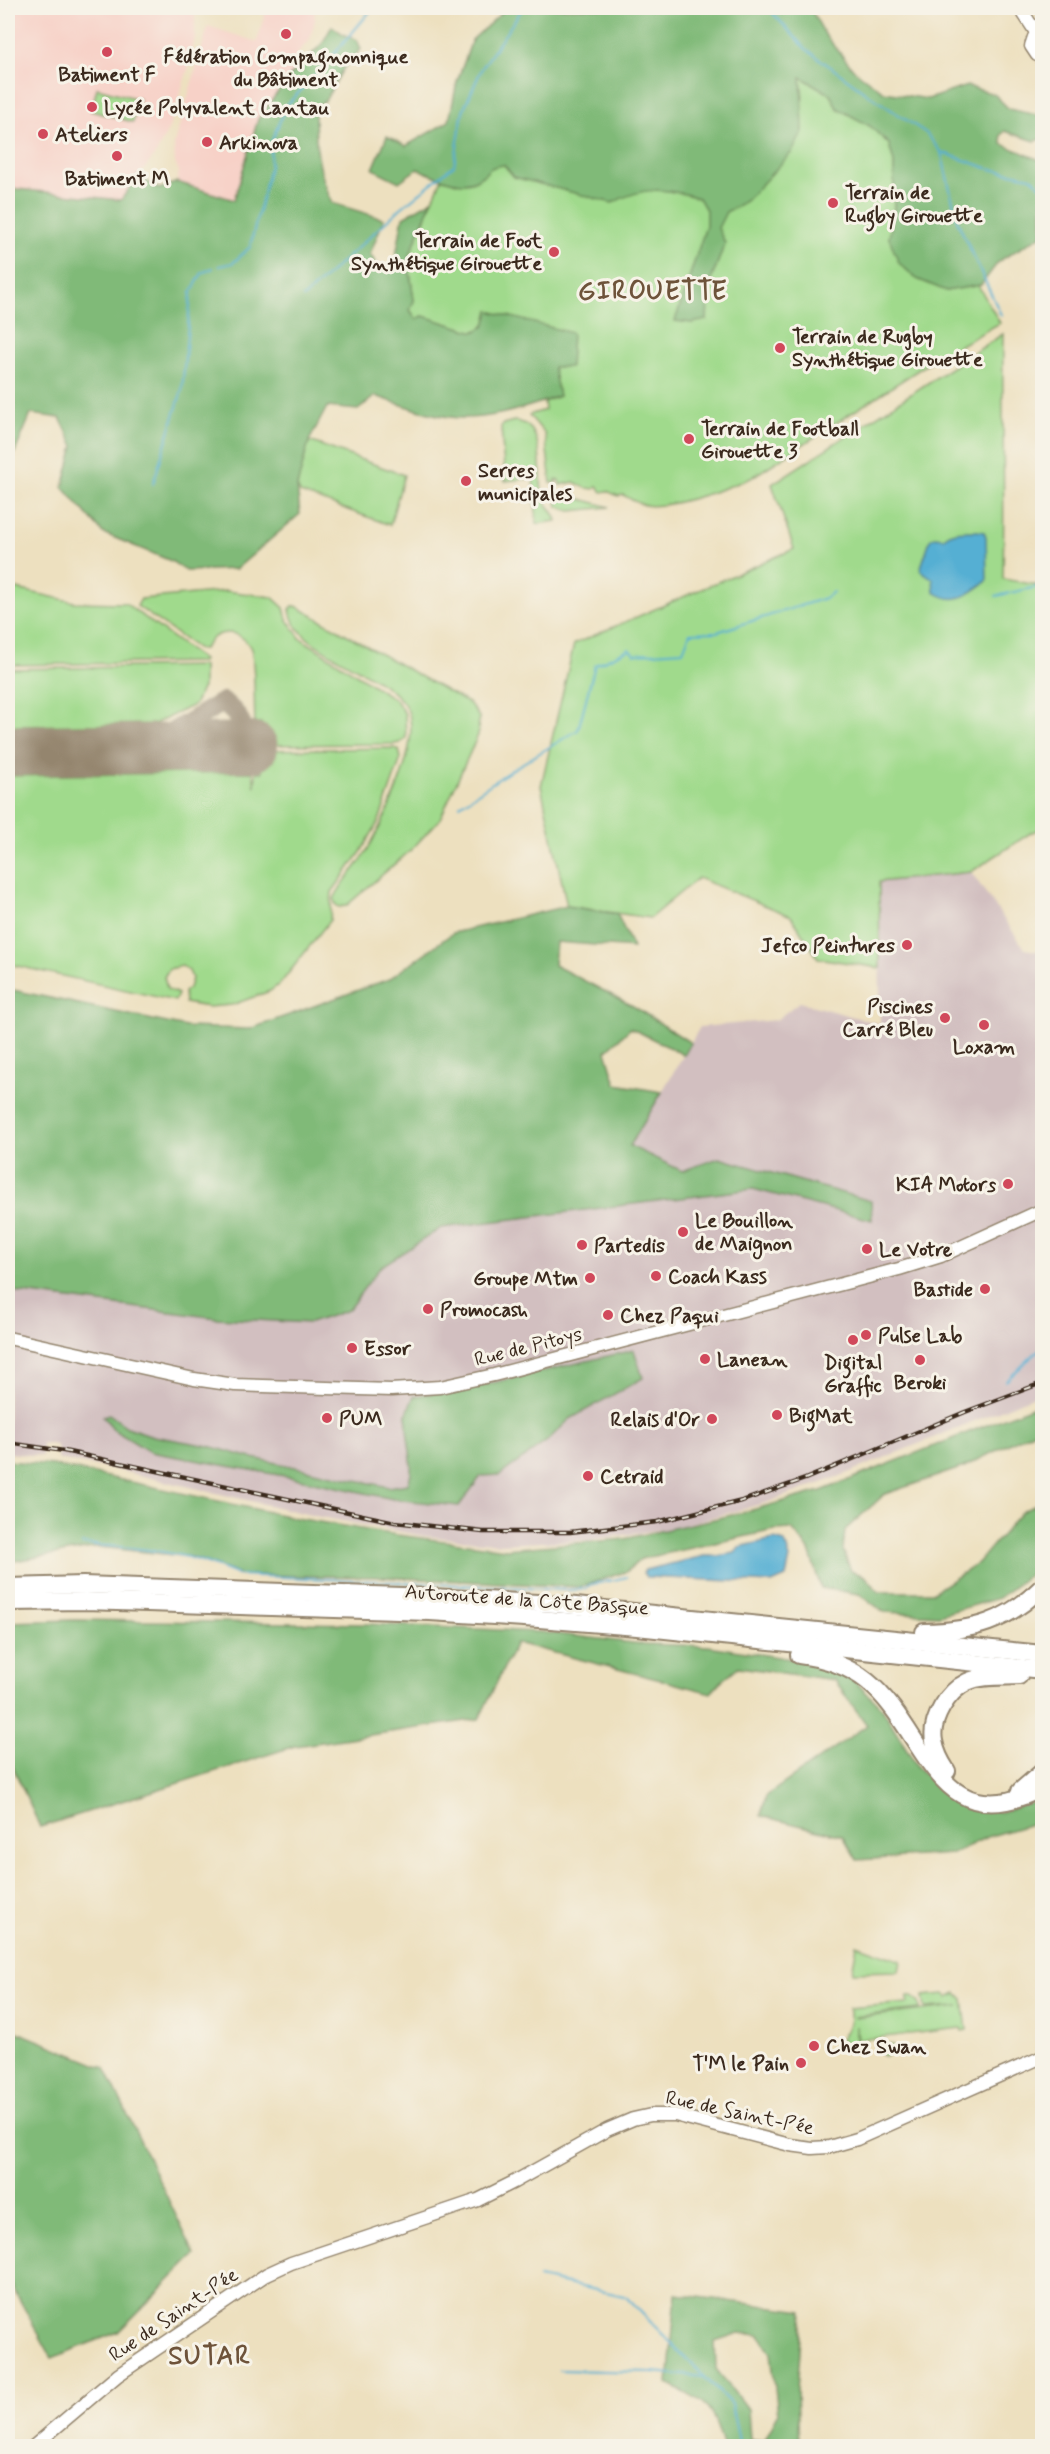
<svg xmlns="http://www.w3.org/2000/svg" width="1050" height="2454" viewBox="0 0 1050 2454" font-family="Mynerve,sans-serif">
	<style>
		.built { fill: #f7d1c7 }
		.industrial { fill: #d2bfc0 }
		.green { fill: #a0da8c; stroke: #6e8255; stroke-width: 1.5 }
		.forest { fill: #80ba78; stroke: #5e724b; stroke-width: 1.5; fill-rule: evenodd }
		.water { fill: #55afd3; stroke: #486c78; stroke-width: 1.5 }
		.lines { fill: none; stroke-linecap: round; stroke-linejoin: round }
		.stream { stroke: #55afd3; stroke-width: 2 }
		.taxiway { stroke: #94856e; stroke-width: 20 }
		.runway { stroke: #94856e; stroke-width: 50 }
		.secondary-casing { stroke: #94856e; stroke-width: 15 }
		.highway-casing { stroke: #94856e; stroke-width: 20 }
		.secondary { stroke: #fff; stroke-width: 12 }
		.highway { stroke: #fff; stroke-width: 16 }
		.rail-casing { stroke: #3b2a1e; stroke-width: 4.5 }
		.rail { stroke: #f7f3e8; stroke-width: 2; stroke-dasharray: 7; stroke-linecap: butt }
		.poi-dot { fill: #d1495b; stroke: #f7f3e8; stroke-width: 2 }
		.labels { text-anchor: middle; stroke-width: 6; stroke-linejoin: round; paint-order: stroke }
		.poi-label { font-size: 20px; font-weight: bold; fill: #3b2a1e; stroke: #f7f3e8; text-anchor: start }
		.street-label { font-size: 20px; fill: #3b2a1e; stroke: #f7f3e8 }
		.district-label { font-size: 26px; font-weight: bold; letter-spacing: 1.5px; fill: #6e533a; stroke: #f7f3e8 }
	</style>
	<rect width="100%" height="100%" fill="#f7f3e8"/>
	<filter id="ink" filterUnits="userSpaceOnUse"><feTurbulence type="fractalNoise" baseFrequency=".0167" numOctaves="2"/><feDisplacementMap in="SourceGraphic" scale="12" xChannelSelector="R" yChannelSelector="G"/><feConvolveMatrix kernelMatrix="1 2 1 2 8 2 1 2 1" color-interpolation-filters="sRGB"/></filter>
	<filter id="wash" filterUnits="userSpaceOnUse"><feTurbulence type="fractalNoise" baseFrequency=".008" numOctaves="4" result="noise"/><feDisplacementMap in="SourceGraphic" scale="24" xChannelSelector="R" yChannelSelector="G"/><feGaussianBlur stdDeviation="1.35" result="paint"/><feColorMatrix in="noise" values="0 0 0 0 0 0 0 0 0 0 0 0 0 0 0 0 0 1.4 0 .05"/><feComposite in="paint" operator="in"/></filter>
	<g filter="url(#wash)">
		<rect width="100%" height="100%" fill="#ede0bf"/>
		<g class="built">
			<polygon points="8,8 195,8 195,37 190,63 169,128 157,152 121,200 8,188"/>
			<polygon points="258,8 314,8 315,20 310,39 297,54 309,59 298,68 258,119 234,200 177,182 179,171 175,163 174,145 208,26 257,42 266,11"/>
		</g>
		<polygon class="industrial" points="971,872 1025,949 1042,952 1042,1393 833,1479 765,1503 673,1528 588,1540 501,1544 424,1536 315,1516 108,1468 58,1459 57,1445 42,1443 42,1456 8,1453 8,1291 217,1318 310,1323 348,1310 380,1267 441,1228 753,1189 871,1220 871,1201 719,1158 682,1171 630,1146 700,1027 776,1020 799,1002 880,1024 879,882"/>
		<g class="green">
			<path d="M801,77L830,94L837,108L870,126L889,144L894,162V211L889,238L946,291L978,285L1000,323L932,361L751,478C726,488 670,510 644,505C637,503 629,498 623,495L618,496L607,491L602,492L597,486L595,489L586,488L574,482L560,485L559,480H556V483H551L545,434L529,415L545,410L544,402L559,396L489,311L485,326L474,332L423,316L416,319L410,310L414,300L408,259L442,178L456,183L484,175L491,166L504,165L678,192L699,198L803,100Z"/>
			<polygon points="97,88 139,99 133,122 91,111"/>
			<path d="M1003,334C1002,416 1005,497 1003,579L1042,586V829L1032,832L971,872L879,882L880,968L818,958L791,916L698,878L650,918L567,906L541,786L574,644L794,549L772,484Z"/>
			<path d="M514,421C548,423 537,474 543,497C546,506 555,511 557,521L537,524L533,478L505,481L501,427L503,424Z"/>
			<polygon points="309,441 404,475 390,525 300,493 297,486"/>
			<polygon points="563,496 569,496 610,507 571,511 558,507 557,501"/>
			<polygon points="8,587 74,602 125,603 203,660 202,662 8,665"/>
			<path d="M226,591L272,597L284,608L287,619L300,638L396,700L405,714L406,738L400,743L394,744L261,745V723H255C254,708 255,659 251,649C247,640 239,634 230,633C217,632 210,639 204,649H198L137,606L141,599Z"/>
			<path d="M293,606H296L470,704L479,717L478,735L440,819L411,850L346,906L339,907L335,904L334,899C341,883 354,871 363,857C382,827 425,740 406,707C385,670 293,652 290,609Z"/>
			<polygon points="203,666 203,687 194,705 154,724 8,726 8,669"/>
			<polygon points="394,748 399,750 401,758 379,821 361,852 332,892 330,920 281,983 270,991 232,1005 208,1007 185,1003 184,992 189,988 192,978 189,971 182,966 169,969 164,977 167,989 178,994 175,1001 8,964 8,776 253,772 255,787 256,772 262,772 262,750"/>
			<polygon points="857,1945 901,1961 899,1971 852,1972"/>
			<path d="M957,1993L963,1999L967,2030L962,2031L961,2028L858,2040L856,2026V2045L840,2041C846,2032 853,2020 849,2008L908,2003V1997H912L919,2002L920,2009L855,2017V2018L959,2006L925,2008L923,1996L945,1994L948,1997Z"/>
			<polygon points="881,2045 892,2045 895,2050 885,2056 878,2050"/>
		</g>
		<g class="forest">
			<path d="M507,8H810L826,36L854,70L884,92L928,99L967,86L994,94L1009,109L1042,116V139L1035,141L1005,131L1001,135L1002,144L1042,161V235L999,261L981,285L946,291L917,279L899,263L889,238L894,211V162L889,144L870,126L837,108L830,94L801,77L803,131L792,152L746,201L726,212L718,228L725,243L709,286L707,320L692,323L675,321L706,226V210L699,198C666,188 643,186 612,203L514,177L504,165C485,167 491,172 476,180C459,189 435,175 417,169L399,182L373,169L387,136L406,146L449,121L457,82L472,40Z"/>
			<path d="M332,26L343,34L357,40L361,49L343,69L325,101L315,106C315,144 317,168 332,203L384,219L370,254L380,270L394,267L403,217L432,200L408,259L414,301L410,310L416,319L423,316L474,332L485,326L489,311L572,333L570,367H553L559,396C530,407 496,418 465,418C434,418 404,405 375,396L358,410L327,407L309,441L297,486L300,514L236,569L186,571L171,561L103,533L63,487L74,446L60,418L31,414L8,469V188L121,200L138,176L159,189L177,182L234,200L258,119L288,78L322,44Z"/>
			<polygon points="567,906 617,914 633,948 556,942 554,965 633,1006 691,1043 684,1055 631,1028 606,1051 616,1084 662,1092 630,1146 682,1171 719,1158 871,1201 872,1220 753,1189 441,1228 380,1267 348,1310 310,1323 217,1318 8,1291 8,989 186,1027 250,1029 389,979 453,933"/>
			<path d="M634,1350L643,1378L570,1419L547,1441L500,1475L481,1476L459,1506L393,1499L290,1477L150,1452L114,1430L103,1416L109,1414L127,1427L153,1436L209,1446L248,1457L389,1487L408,1484C417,1462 404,1437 407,1414C408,1408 412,1402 414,1396L479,1386Z"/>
			<polygon points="1042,1403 1042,1427 964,1467 885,1494 845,1530 843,1550 851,1571 865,1576 879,1592 934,1592 978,1563 1021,1512 1042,1501 1042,1565 999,1598 939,1615 884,1612 859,1594 821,1588 809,1550 792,1529 775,1530 641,1559 627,1571 581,1587 380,1577 241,1575 192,1557 98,1547 8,1562 8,1461 53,1465 296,1518 397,1535 506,1549 624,1539 741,1513 821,1491"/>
			<polygon points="74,1620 367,1624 541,1632 642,1644 708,1646 817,1663 846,1673 882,1708 918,1768 957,1802 1000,1812 1042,1800 1042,1821 987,1837 952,1854 857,1860 843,1836 761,1816 766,1796 867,1725 834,1680 738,1667 719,1683 711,1693 516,1643 479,1719 295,1746 40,1827 8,1756 8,1622"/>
			<polygon points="8,2028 105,2068 195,2255 118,2332 52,2358 8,2279"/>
			<path d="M676,2294L803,2311L797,2390L799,2446H723C713,2405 705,2403 668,2384ZM739,2333L760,2335L771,2353L778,2414L764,2441L750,2439L748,2410L716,2369L715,2341Z"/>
		</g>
		<g class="water">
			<path d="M977,531L984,532L986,537L987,581C969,595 955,606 934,592L933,579L920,570L930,540L934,537L944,538C952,530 966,531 977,531Z"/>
			<polygon points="774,1539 785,1542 790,1558 786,1577 772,1583 647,1577 643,1573 645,1570 704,1556 717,1556 735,1553 739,1547"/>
		</g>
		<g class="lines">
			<g class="stream">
				<polyline points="768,8 806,49 869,95 926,133 941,152 990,169 1031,177 1042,187"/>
				<polyline points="941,152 958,223 1001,315"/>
				<polyline points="219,266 233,263 250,247 270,166 271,143 286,106 324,66 373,8"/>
				<polyline points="303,298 401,208 454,165 463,111 482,68 523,8"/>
				<polyline points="153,484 182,390 191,293 202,273 213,268"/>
				<polyline points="996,596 1042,586"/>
				<polyline points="460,805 513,769 578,730 595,665 629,649 635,654 683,651 690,633 717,632 825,598 833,592"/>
				<polyline points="1006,1381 1042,1347"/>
				<path d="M82,1544C121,1547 161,1549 198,1560C211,1564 225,1570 238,1575L567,1590L585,1589L590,1585L627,1577"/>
				<polyline points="538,2278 625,2296 731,2404 740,2446"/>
				<polyline points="559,2370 652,2372 705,2377"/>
			</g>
			<path class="taxiway" d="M144,749L223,702C231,709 238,715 241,724C251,756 206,780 183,748"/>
			<polyline class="runway" points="8,751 253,747"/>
		</g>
	</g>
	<g filter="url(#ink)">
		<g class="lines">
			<g class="secondary-casing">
				<g id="secondary">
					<polyline points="1020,8 1037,34"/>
					<polyline points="1042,32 1034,37 1031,46 1037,55 1042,56"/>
					<polyline points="8,1338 194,1379 235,1385 391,1390 440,1387 494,1375 899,1269 941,1256 1042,1210"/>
					<polyline points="34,2446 118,2375 267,2274 291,2263 478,2200 514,2182 607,2130 633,2119 651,2115 675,2115 790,2145 812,2148 829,2147 857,2139 1042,2057"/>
				</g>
			</g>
			<g class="highway-casing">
				<g id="highway">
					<polyline points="8,1587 83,1585 431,1597 556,1604 1042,1654"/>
					<polyline points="8,1602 86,1601 430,1612 539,1619 637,1627 1042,1670"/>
					<path d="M924,1632C974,1631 1006,1622 1042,1587"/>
					<path d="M799,1655C824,1658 847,1665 867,1681C928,1730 936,1843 1042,1788"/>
					<path d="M947,1771C941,1762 936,1753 934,1741C930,1720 948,1691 967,1682C982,1675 1003,1677 1019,1676"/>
					<polyline points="1020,1791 1042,1772"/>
				</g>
			</g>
			<use href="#secondary" class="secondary"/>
			<use href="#highway" class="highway"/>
			<g class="rail-casing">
				<polyline id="rail" points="8,1443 64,1451 395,1522 483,1532 570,1532 657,1522 742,1501 805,1479 965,1412 1042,1383"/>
			</g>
			<use href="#rail" class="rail"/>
		</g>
	</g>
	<g class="poi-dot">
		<circle cx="286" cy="34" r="6"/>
		<circle cx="107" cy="52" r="6"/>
		<circle cx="92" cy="107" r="6"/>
		<circle cx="43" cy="134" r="6"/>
		<circle cx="207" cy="142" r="6"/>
		<circle cx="117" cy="156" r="6"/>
		<circle cx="833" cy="203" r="6"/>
		<circle cx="554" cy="252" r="6"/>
		<circle cx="780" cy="348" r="6"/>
		<circle cx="689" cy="439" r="6"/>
		<circle cx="466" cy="481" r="6"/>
		<circle cx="907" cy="945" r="6"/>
		<circle cx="945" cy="1018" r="6"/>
		<circle cx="984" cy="1025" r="6"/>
		<circle cx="1008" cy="1184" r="6"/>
		<circle cx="683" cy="1232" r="6"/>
		<circle cx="582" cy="1245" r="6"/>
		<circle cx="867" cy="1249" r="6"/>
		<circle cx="656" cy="1276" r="6"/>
		<circle cx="590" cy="1278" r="6"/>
		<circle cx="985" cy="1289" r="6"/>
		<circle cx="428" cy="1309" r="6"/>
		<circle cx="608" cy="1315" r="6"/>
		<circle cx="866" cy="1335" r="6"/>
		<circle cx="853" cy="1340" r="6"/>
		<circle cx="352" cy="1348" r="6"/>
		<circle cx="705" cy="1359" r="6"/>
		<circle cx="920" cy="1360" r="6"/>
		<circle cx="777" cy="1415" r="6"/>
		<circle cx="327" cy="1418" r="6"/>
		<circle cx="712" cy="1419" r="6"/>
		<circle cx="588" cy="1476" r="6"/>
		<circle cx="814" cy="2046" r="6"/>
		<circle cx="801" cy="2063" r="6"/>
	</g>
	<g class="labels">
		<g class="poi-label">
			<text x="286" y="63" text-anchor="middle">Fédération Compagnonnique<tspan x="286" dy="23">du Bâtiment</tspan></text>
			<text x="107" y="81" text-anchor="middle">Batiment F</text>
			<text x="104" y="114">Lycée Polyvalent Cantau</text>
			<text x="55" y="141">Ateliers</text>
			<text x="219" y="149">Arkinova</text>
			<text x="117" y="185" text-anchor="middle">Batiment M</text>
			<text x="845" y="199">Terrain de<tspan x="845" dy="23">Rugby Girouette</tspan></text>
			<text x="542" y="247" text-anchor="end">Terrain de Foot<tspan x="542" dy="23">Synthétique Girouette</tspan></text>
			<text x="792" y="343">Terrain de Rugby<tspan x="792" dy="23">Synthétique Girouette</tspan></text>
			<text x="701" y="435">Terrain de Football<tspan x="701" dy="23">Girouette 3</tspan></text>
			<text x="478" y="477">Serres<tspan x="478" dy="23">municipales</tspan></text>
			<text x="895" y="952" text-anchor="end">Jefco Peintures</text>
			<text x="933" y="1013" text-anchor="end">Piscines<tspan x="933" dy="23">Carré Bleu</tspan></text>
			<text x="984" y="1053" text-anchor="middle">Loxam</text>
			<text x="996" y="1191" text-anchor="end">KIA Motors</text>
			<text x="695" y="1227">Le Bouillon<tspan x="695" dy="23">de Maignon</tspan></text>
			<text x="594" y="1252">Partedis</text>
			<text x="879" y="1256">Le Votre</text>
			<text x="668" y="1283">Coach Kass</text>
			<text x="578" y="1285" text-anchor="end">Groupe Mtm</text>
			<text x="973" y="1296" text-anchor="end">Bastide</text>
			<text x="440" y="1316">Promocash</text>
			<text x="620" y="1322">Chez Paqui</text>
			<text x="878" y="1342">Pulse Lab</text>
			<text x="364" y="1355">Essor</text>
			<text x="717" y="1366">Lanean</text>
			<text x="853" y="1369" text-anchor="middle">Digital<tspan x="853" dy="23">Graffic</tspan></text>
			<text x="920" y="1389" text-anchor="middle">Beroki</text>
			<text x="789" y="1422">BigMat</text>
			<text x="339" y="1425">PUM</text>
			<text x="700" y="1426" text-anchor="end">Relais d'Or</text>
			<text x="600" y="1483">Cetraid</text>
			<text x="826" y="2053">Chez Swan</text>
			<text x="789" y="2070" text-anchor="end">T'M le Pain</text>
		</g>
		<g class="street-label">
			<text transform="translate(528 1346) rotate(-14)" y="7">Rue de Pitoys</text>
			<text transform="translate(527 1599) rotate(4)" y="7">Autoroute de la Côte Basque</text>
			<text transform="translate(740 2112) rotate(12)" y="7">Rue de Saint-Pée</text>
			<text transform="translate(173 2314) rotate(-34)" y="7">Rue de Saint-Pée</text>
		</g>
		<g class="district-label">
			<text x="653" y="299">GIROUETTE</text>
			<text x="210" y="2364">SUTAR</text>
		</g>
	</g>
	<rect width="1050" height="2454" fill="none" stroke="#f7f3e8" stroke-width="30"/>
</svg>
